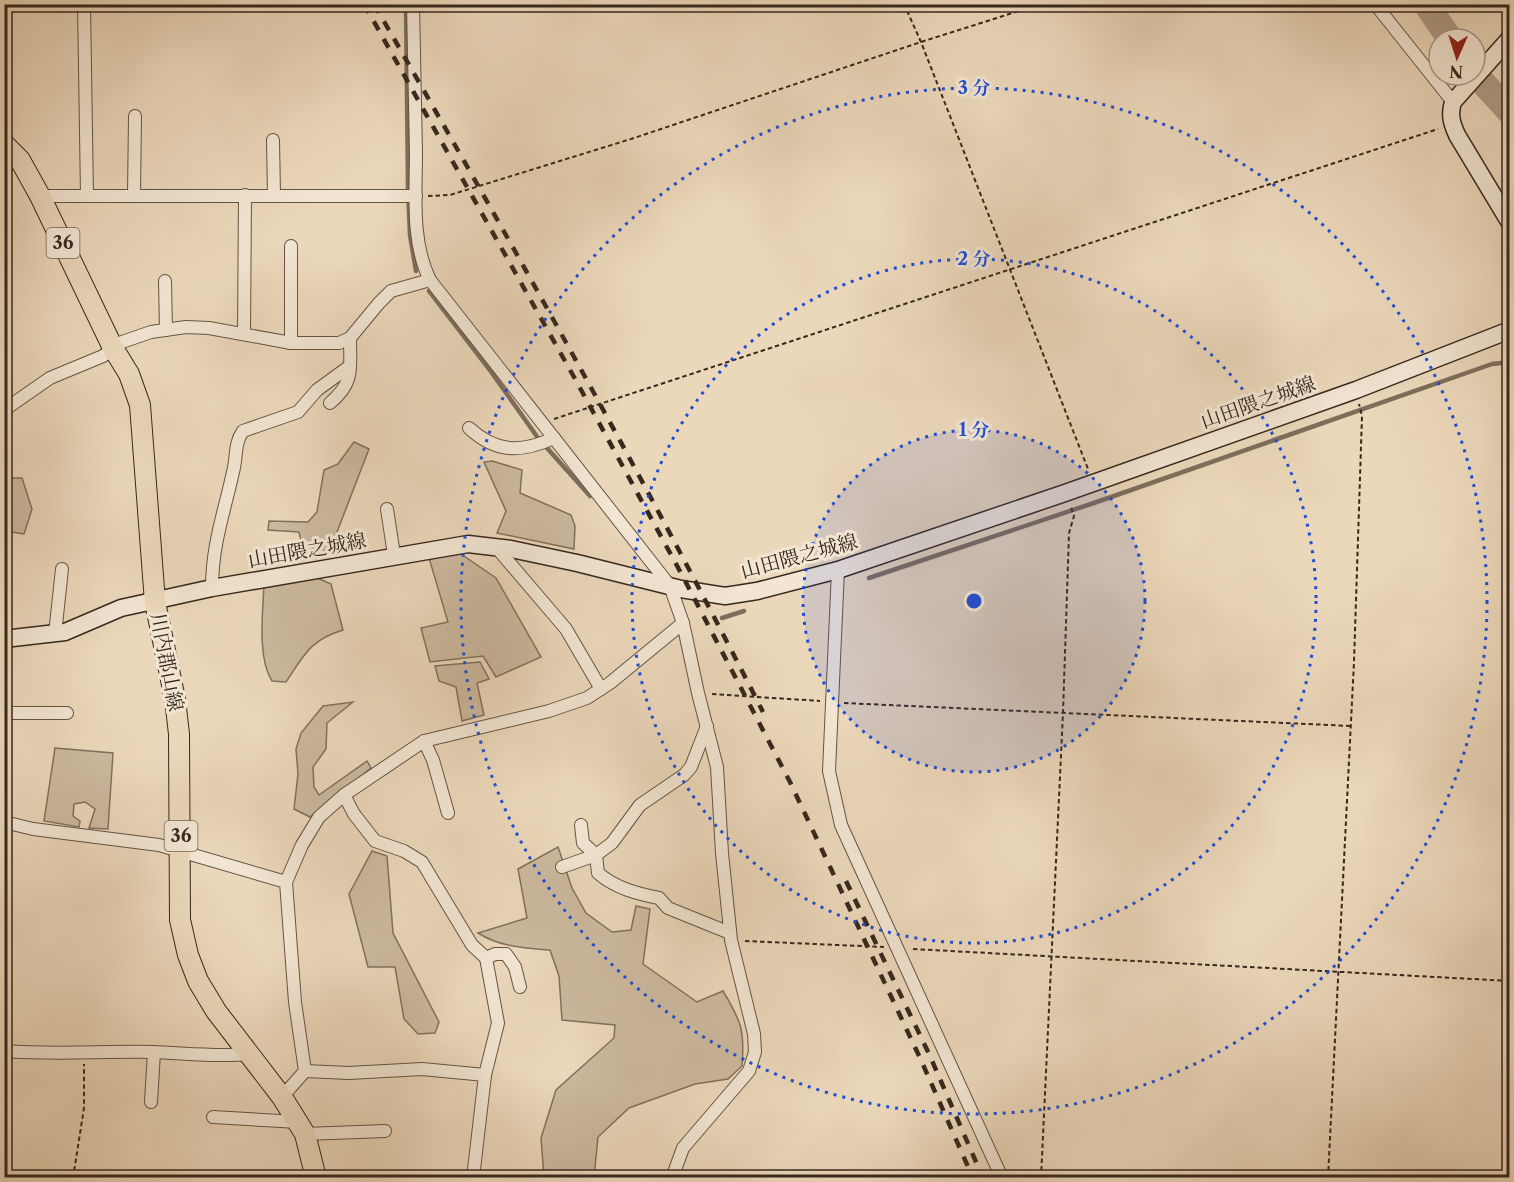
<svg xmlns="http://www.w3.org/2000/svg" width="1514" height="1182" viewBox="0 0 1514 1182" font-family="'Libre Caslon Text','Noto Serif JP',serif">
	<style>
		.green { fill: #ccb99f; stroke: #82705e; stroke-width: 1.5 }
		.lines { fill: none; stroke-linecap: round; stroke-linejoin: round }
		.stream { stroke: #7e6e5c; stroke-width: 4.5 }
		.river { stroke: #ae9c85; stroke-width: 26 }
		.street-casing { stroke: #645445; stroke-width: 14 }
		.secondary-casing { stroke: #37281e; stroke-width: 19 }
		.primary-casing { stroke: #37281e; stroke-width: 22 }
		.path { stroke: #37281e; stroke-width: 2; stroke-dasharray: 4.5 3; stroke-linecap: butt }
		.street { stroke: #f2e5d2; stroke-width: 12 }
		.secondary { stroke: #f2e5d2; stroke-width: 16 }
		.primary { stroke: #ebd7ba; stroke-width: 20 }
		.rail { stroke: #37281e; stroke-width: 4.5; stroke-dasharray: 10 10; stroke-linecap: butt }
		.ring { fill: none; stroke: #1d4ed8; stroke-width: 3; stroke-dasharray: 3 6 }
		.labels { text-anchor: middle; stroke-width: 6; stroke-linejoin: round; paint-order: stroke }
		.shield { fill: #f2e5d2; stroke: #6f6154; stroke-width: 1.5 }
		.shield-label { font-size: 18px; font-weight: bold; fill: #37281e }
		.street-label { font-size: 20px; fill: #37281e; stroke: #f2e5d2 }
		.centre { fill: #1d4ed8; stroke: #f2e5d2; stroke-width: 3 }
		.ring-label { font-size: 18px; text-anchor: middle; font-weight: bold; fill: #1d4ed8; stroke: #f2e5d2; stroke-width: 6; stroke-linejoin: round; paint-order: stroke }
	</style>
	<rect width="100%" height="100%" fill="#ebd7ba"/>
	<filter id="stains"><feTurbulence type="fractalNoise" baseFrequency=".00333" numOctaves="4"/><feColorMatrix values="0 0 0 0 .2 0 0 0 0 .09 0 0 0 0 .02 0 0 0 .5 -.17"/></filter>
	<radialGradient id="worn" r=".72"><stop offset=".6" stop-color="#630" stop-opacity="0"/><stop offset="1" stop-color="#630" stop-opacity=".3"/></radialGradient>
	<g class="green">
		<polygon points="354,442 369,449 332,545 318,556 314,549 302,545 299,532 268,530 269,521 308,522 317,512 324,470 338,464"/>
		<polygon points="492,461 522,470 520,493 571,515 575,526 574,549 497,533 506,511 484,462"/>
		<polygon points="8,478 22,478 32,509 24,534 5,531 5,480"/>
		<polygon points="461,554 496,578 541,657 496,677 483,656 430,662 421,628 448,622 429,558"/>
		<path d="M313,576L331,584L343,630C310,640 304,655 286,682L272,681C257,657 263,612 264,583Z"/>
		<polygon points="480,662 489,679 477,683 484,715 462,721 456,687 439,681 435,666"/>
		<polygon points="353,702 327,723 326,749 313,767 314,787 319,795 367,761 371,768 310,817 294,809 298,774 296,749 301,733 323,706"/>
		<polygon points="55,748 113,753 108,829 89,828 95,809 85,802 74,804 73,816 80,821 79,827 44,821"/>
		<path d="M558,847L572,888L586,913L612,932L631,930L636,906L650,909L643,964L697,1002L723,991C741,1021 745,1030 742,1066L728,1079L695,1084L629,1108L598,1137L594,1177H544L541,1138L556,1090L614,1038L615,1025L562,1020L559,976L550,950C524,948 500,947 478,933L527,918L518,869Z"/>
		<polygon points="372,851 387,856 393,933 439,1022 435,1033 418,1034 404,1019 395,967 368,967 349,894"/>
	</g>
	<g class="lines">
		<g class="stream">
			<polyline points="406,4 408,188 410,235 416,271"/>
			<polyline points="429,291 492,373 538,438 590,496"/>
			<polyline points="869,578 1091,504 1492,364 1501,363 1510,367"/>
			<polyline points="722,618 744,611"/>
		</g>
		<g class="river">
			<polyline points="1426,4 1450,39"/>
			<polyline points="1475,74 1510,112"/>
		</g>
		<g class="street-casing">
			<g id="street">
				<polyline points="84,4 87,196"/>
				<path d="M413,4C414,54 415,103 416,153C416,194 411,242 430,280L670,586L683,623L698,693L717,767L722,853L731,940L754,1034L755,1052L749,1071L683,1148L672,1178"/>
				<polyline points="1375,4 1453,102"/>
				<polyline points="273,140 274,195"/>
				<polyline points="134,195 135,116"/>
				<polyline points="40,196 416,196"/>
				<polyline points="291,246 291,343"/>
				<polyline points="165,281 166,330"/>
				<polyline points="244,334 245,195"/>
				<path d="M330,403C355,382 350,368 350,338"/>
				<polyline points="4,410 50,378 103,356 122,342 151,332 186,327 209,328 291,343 339,343 350,338 379,303 391,291 430,280"/>
				<path d="M469,428C496,453 521,453 554,438"/>
				<polyline points="387,509 394,555"/>
				<polyline points="496,547 566,629 601,689"/>
				<polyline points="838,570 829,771 841,825 1002,1178"/>
				<path d="M212,588C212,545 224,513 233,472C237,458 234,443 243,431L298,412L317,390L350,366"/>
				<polyline points="55,634 62,569"/>
				<polyline points="4,713 67,713"/>
				<polyline points="424,741 433,760 448,813"/>
				<polyline points="344,795 354,814 375,841 404,851 422,862 472,945 486,958 498,1023 485,1075"/>
				<polyline points="4,822 33,829 159,845 286,882"/>
				<path d="M581,825L583,843L596,855L598,873C615,888 638,894 659,898L668,908L730,933"/>
				<polyline points="562,867 596,855 612,843 640,805 684,775 691,767 707,726"/>
				<polyline points="486,958 495,954 506,954 515,967 520,987"/>
				<path d="M4,1051C54,1055 103,1051 152,1052C184,1053 216,1057 249,1054"/>
				<polyline points="305,1071 349,1073 422,1069 485,1075 473,1178"/>
				<polyline points="282,1097 305,1071 295,1002 286,882 302,845 319,817 344,795 424,741 549,711 587,698 610,683 683,623"/>
				<polyline points="151,1102 154,1052"/>
				<polyline points="213,1117 298,1122"/>
				<polyline points="305,1134 385,1131"/>
			</g>
		</g>
		<g class="secondary-casing">
			<g id="secondary">
				<path d="M1510,38L1453,102C1449,115 1452,124 1457,135L1510,223"/>
				<polyline points="4,639 65,632 121,608 212,588 468,544 511,549 577,563 681,589 725,596 757,591 838,570 1065,493 1356,390 1510,330"/>
			</g>
		</g>
		<g class="primary-casing">
			<polyline id="primary" points="4,144 20,160 40,196 113,348 129,374 140,405 155,602 175,699 179,734 180,920 188,955 198,981 216,1011 282,1097 305,1134 316,1178"/>
		</g>
		<g class="path">
			<polyline points="904,4 921,42 1088,469"/>
			<polyline points="428,196 450,195 631,139 921,42 1041,4"/>
			<polyline points="554,419 1438,129"/>
			<polyline points="712,694 820,701"/>
			<polyline points="844,703 1351,726"/>
			<polyline points="745,941 884,947"/>
			<polyline points="913,949 1510,981"/>
			<polyline points="73,1178 84,1108 84,1064"/>
			<polyline points="1041,1178 1063,713 1069,533 1074,516 1071,507"/>
			<polyline points="1328,1178 1354,662 1362,416 1359,404"/>
		</g>
		<use href="#street" class="street"/>
		<use href="#secondary" class="secondary"/>
		<use href="#primary" class="primary"/>
		<g class="rail">
			<polyline points="364,4 574,377 681,573 790,782 921,1060 973,1178"/>
			<path d="M374,4C509,238 641,472 763,712"/>
			<polyline points="846,881 930,1056 983,1178"/>
		</g>
	</g>
	<circle cx="974" cy="601" r="171" fill="#1d4ed8" fill-opacity=".12"/>
	<g class="ring">
		<circle cx="974" cy="601" r="171"/>
		<circle cx="974" cy="601" r="342"/>
		<circle cx="974" cy="601" r="513"/>
	</g>
	<g class="labels">
		<g class="shield">
			<rect x="46.5" y="228" width="33" height="30" rx="4.5"/>
			<rect x="164.5" y="821" width="33" height="30" rx="4.5"/>
		</g>
		<g class="shield-label">
			<text x="63" y="249">36</text>
			<text x="181" y="842">36</text>
		</g>
		<g class="street-label">
			<text transform="translate(1258 402) rotate(-19)" y="7">山田隈之城線</text>
			<text transform="translate(307 550) rotate(-10)" y="7">山田隈之城線</text>
			<text transform="translate(799 556) rotate(-15)" y="7">山田隈之城線</text>
			<text transform="translate(167 662) rotate(79)" y="7">川内郡山線</text>
		</g>
	</g>
	<circle cx="974" cy="601" r="9" class="centre"/>
	<g class="ring-label">
		<text x="974" y="94">3 分</text>
		<text x="974" y="265">2 分</text>
		<text x="974" y="436">1 分</text>
	</g>
	<rect width="1514" height="1182" fill="none" stroke="#ebd7ba" stroke-width="24"/>
	<rect x="6" y="6" width="1502" height="1170" fill="none" stroke="#37281e" stroke-width="3"/>
	<rect x="12" y="12" width="1490" height="1158" fill="none" stroke="#37281e" stroke-width="1.5"/>
	<g transform="translate(1457 57) rotate(183)"><circle r="28" fill="#f2e5d2" stroke="#a7998a" stroke-width="1.5"/>
	<path d="M0-4.5L10 22L0 15L-10 22Z" fill="#8f2418"/>
	<text y="-9" font-size="16" font-weight="bold" text-anchor="middle" fill="#37281e">N</text>
	</g>
	<rect width="100%" height="100%" filter="url(#stains)"/>
	<rect width="100%" height="100%" fill="url(#worn)"/>
</svg>
